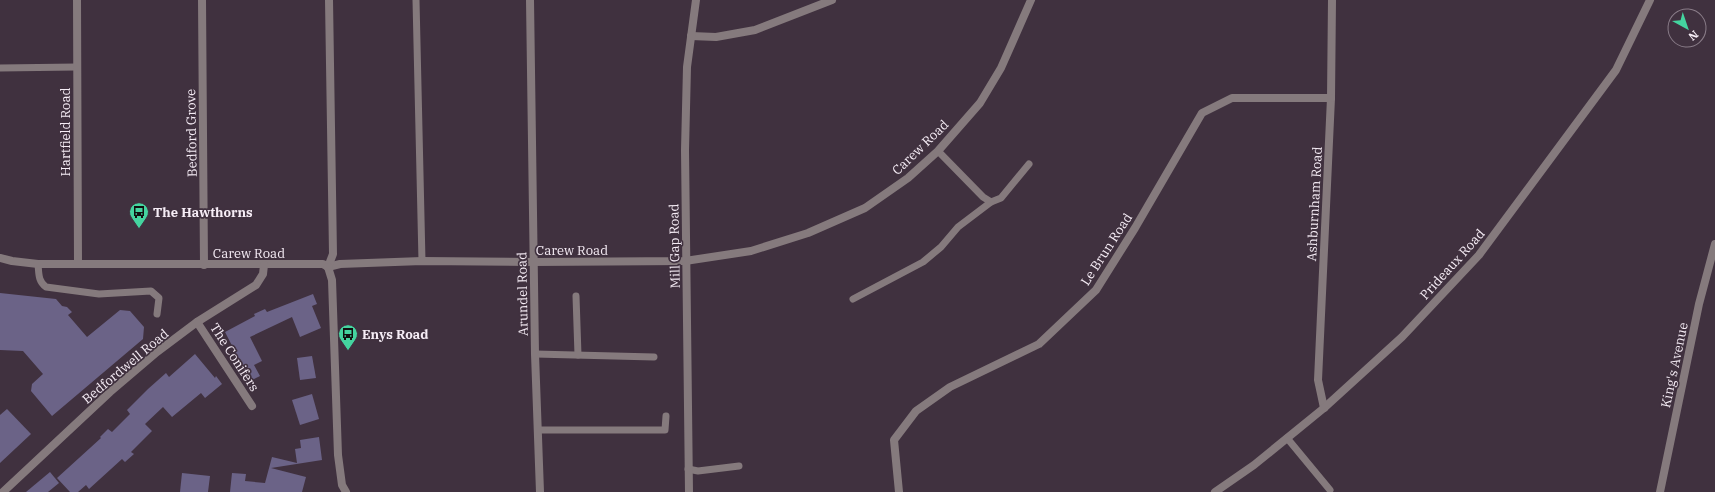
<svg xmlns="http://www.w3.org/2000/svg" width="1715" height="492" viewBox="0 0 1715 492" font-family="'IBM Plex Serif',serif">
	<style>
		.building { fill: #6b6387 }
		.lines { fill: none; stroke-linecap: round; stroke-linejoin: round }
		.lane { stroke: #857a7d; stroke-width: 7 }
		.street { stroke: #857a7d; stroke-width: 8 }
		.labels { text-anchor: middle; stroke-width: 3.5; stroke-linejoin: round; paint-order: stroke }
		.street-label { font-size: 13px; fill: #f6edf6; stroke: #40313f }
		.poi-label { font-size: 13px; font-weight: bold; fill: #f6edf6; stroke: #40313f; text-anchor: start }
	</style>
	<rect width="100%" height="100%" fill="#40313f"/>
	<g class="building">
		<polygon points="0,293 56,299 62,306 67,307 72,312 68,315 87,337 120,310 130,311 144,327 143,339 52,416 31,391 32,384 43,374 23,351 0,350"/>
		<polygon points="313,294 317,304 312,306 321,328 300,337 292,317 250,337 262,361 254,365 260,376 250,381 225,332 255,316 254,314 265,309 267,312"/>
		<polygon points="195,354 215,378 216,376 222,384 205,398 201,393 172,417 163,407 145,424 152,431 131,452 134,454 125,462 122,459 89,489 86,485 78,492 70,492 57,478 101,438 100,437 108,429 112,432 130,414 127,410 148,389 166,373 169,377"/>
		<polygon points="312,356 316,378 300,380 297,358"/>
		<polygon points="312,394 319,419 300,425 292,400"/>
		<polygon points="7,409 31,434 0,463 0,415"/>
		<polygon points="319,437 322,460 271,468 306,477 302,492 230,492 232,473 246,474 245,481 265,483 272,457 297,463 295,449 301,448 300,440"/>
		<polygon points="50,472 59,483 48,492 26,492"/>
		<polygon points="182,473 210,476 208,492 180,492"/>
	</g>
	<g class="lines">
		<g class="lane">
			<polyline points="416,0 422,261"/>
			<polyline points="0,68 76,67"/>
			<polyline points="938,151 983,197 991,202 1001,198 1029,164"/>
			<path d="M38,264C39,274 38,281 46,287L99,294L151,291L159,298L157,314"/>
			<polyline points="576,296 578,355"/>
			<polyline points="853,299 923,262 941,247 958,227 991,202"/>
			<polyline points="535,354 654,357"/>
			<polyline points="539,430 665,430 666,416"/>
			<polyline points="1287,438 1330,490"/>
			<polyline points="688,469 698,471 739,466"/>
		</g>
		<g class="street">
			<polyline points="77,0 78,264"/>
			<polyline points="202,0 204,265"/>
			<polyline points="530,0 535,354 540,492"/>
			<polyline points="691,36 716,37 755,30 832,0"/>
			<polyline points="0,258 12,261 38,264 323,264 328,267 340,264 422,261 533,262 685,261 751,251 808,233 865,208 908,178 938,151 980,103 1001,68 1031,0"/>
			<polyline points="328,267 333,254 329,0"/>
			<polyline points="328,267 332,280 338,455 342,485 346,492"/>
			<polyline points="197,322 252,406"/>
			<polyline points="1324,408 1318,380 1331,98 1332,0"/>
			<polyline points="3,492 110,392 157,352 197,322 256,285 263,274 264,265"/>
			<polyline points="689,492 685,150 687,67 696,0"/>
			<polyline points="899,492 894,440 916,411 950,387 1039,344 1096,290 1135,228 1202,113 1232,98 1331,98"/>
			<polyline points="1215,492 1254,465 1324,408 1402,337 1479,255 1616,70 1650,0"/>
			<polyline points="1660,492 1699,304 1715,244"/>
		</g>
	</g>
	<defs>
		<g id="bus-pin" transform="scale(1)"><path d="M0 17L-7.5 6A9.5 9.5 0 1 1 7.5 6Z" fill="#44d49f" stroke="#40313f"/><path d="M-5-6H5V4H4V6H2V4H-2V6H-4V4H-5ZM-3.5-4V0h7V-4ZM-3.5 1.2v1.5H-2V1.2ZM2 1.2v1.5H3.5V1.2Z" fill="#111"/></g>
	</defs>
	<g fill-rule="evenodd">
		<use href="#bus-pin" x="139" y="212"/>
		<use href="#bus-pin" x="348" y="334"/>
	</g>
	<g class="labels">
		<g class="street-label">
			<text transform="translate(65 132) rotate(-90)" y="5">Hartfield Road</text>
			<text transform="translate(191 133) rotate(-91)" y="5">Bedford Grove</text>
			<text transform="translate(920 147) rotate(-44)" y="5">Carew Road</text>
			<text transform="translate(1314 204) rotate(-87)" y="5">Ashburnham Road</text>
			<text transform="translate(674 246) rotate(-91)" y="5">Mill Gap Road</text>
			<text transform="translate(1106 249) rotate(-57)" y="5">Le Brun Road</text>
			<text x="572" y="255">Carew Road</text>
			<text x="249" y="258">Carew Road</text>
			<text transform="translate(1452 264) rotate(-48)" y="5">Prideaux Road</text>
			<text transform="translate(522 294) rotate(-91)" y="5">Arundel Road</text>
			<text transform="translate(235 357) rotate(57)" y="5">The Conifers</text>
			<text transform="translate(1674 365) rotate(-78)" y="5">King's Avenue</text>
			<text transform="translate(125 366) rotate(-40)" y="5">Bedfordwell Road</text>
		</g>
		<g class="poi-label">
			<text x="153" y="217">The Hawthorns</text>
			<text x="362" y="339">Enys Road</text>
		</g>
	</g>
	<g transform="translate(1687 28) rotate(140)"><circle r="19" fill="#40313f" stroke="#897c88"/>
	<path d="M0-3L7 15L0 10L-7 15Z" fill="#44d49f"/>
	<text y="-6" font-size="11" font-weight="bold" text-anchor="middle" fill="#f6edf6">N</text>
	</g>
</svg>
